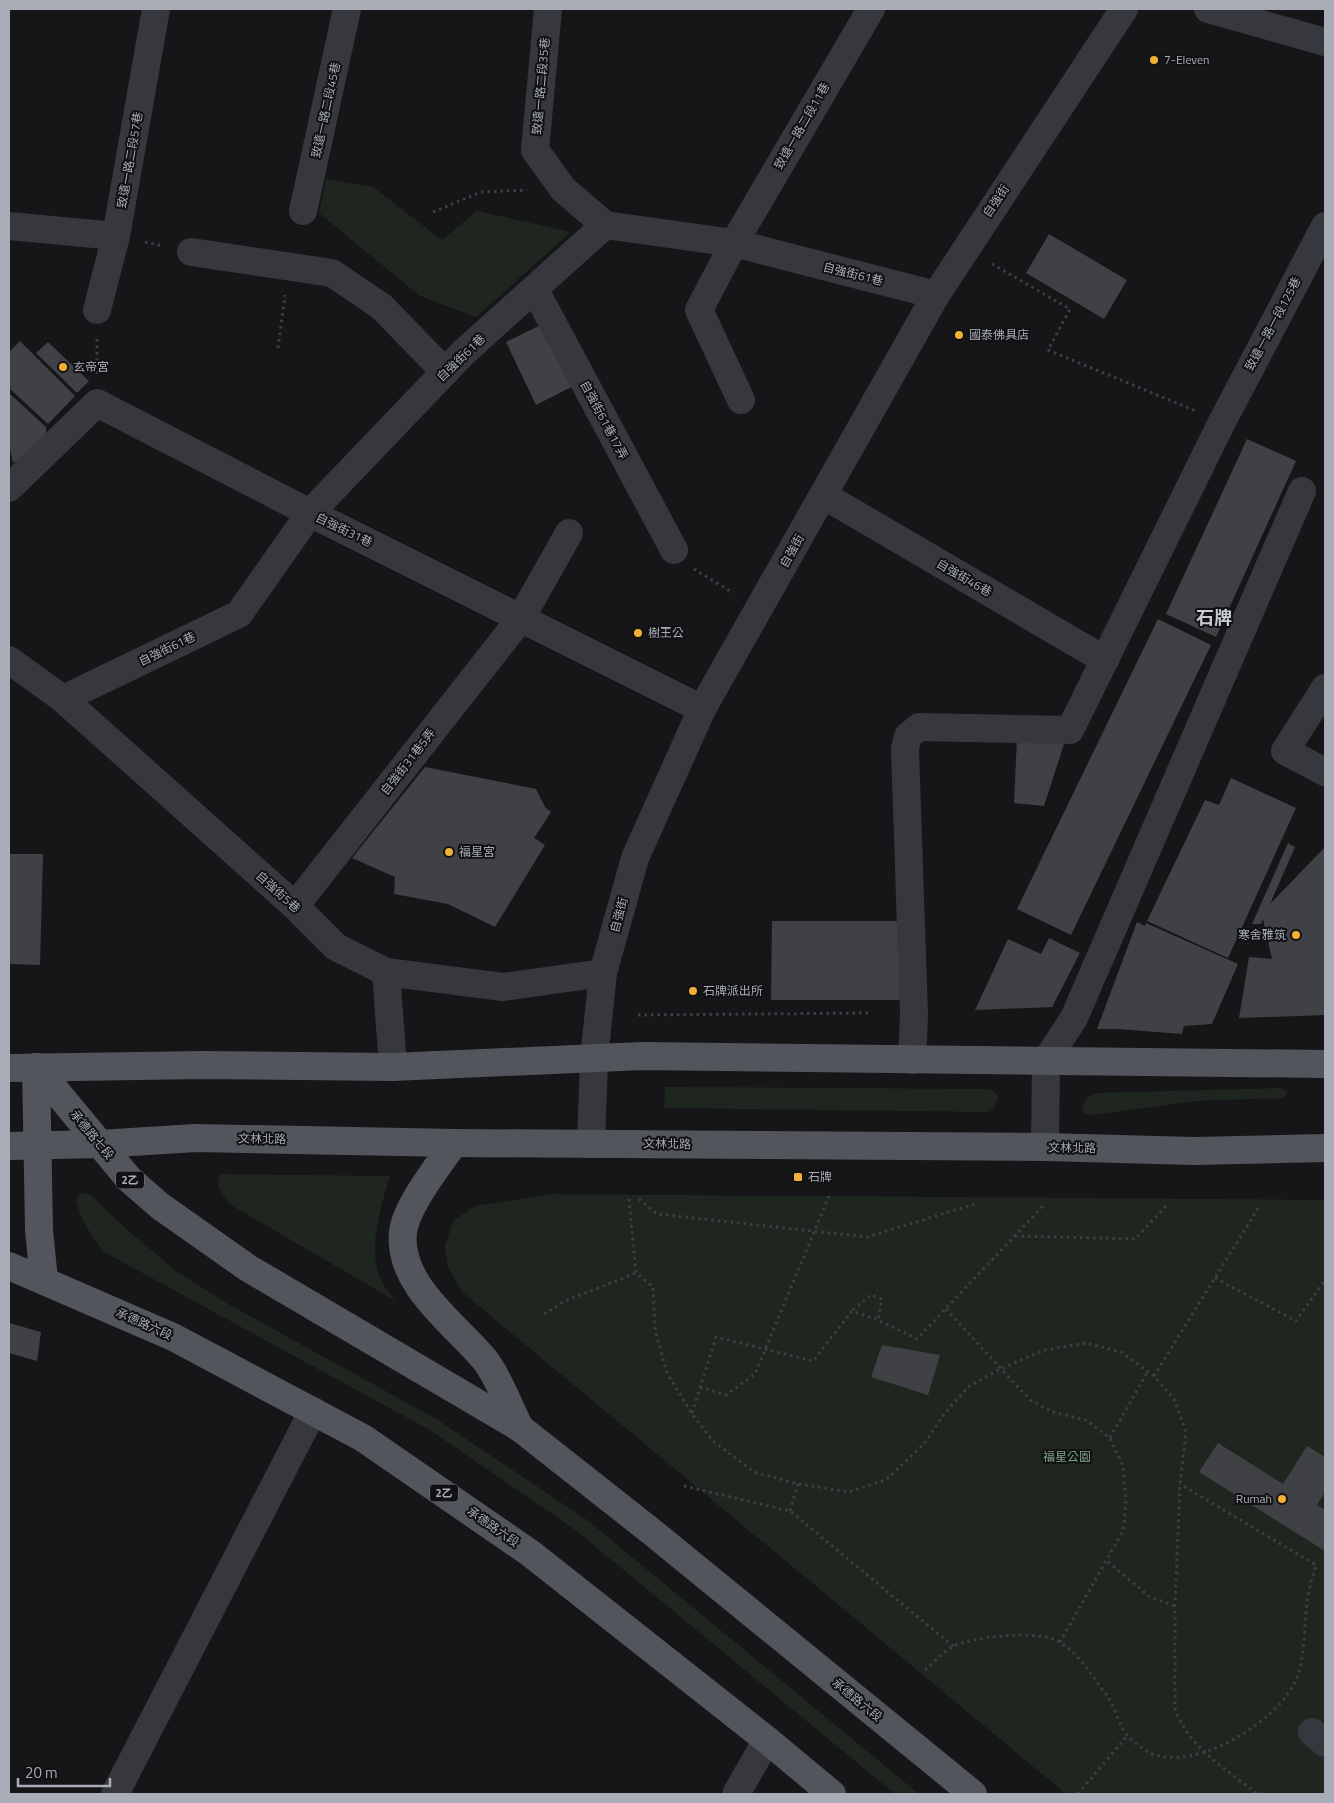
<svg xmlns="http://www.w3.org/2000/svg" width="1334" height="1803" viewBox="0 0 1334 1803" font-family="'Titillium Web','Noto Sans TC',sans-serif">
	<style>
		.green { fill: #1e261f }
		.building { fill: #404145 }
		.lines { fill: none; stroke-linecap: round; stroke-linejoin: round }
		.path { stroke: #3d3f44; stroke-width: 3; stroke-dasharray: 2.5 4; stroke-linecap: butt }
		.minor { stroke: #37383d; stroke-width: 28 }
		.major { stroke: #53555c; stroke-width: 28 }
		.poi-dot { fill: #f2b134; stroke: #111113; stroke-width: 2 }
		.labels { text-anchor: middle; stroke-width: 4; stroke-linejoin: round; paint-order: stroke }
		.shield { fill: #111113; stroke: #7b7e86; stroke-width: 1 }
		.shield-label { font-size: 11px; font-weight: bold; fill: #a8adb8 }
		.poi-label { font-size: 12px; fill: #a8adb8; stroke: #111113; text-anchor: start }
		.street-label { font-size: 12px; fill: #a8adb8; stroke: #111113 }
		.park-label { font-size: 12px; fill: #7fa381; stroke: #111113 }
		.district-label { font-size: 18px; font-weight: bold; fill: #c9ccd4; stroke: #111113 }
	</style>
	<rect width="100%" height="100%" fill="#161618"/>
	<g class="green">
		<polygon points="326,179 373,187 442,240 477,211 571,232 476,317 420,296 319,213"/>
		<polygon points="665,1087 990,1089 998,1096 995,1107 989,1112 664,1108"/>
		<polygon points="1282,1088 1287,1091 1286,1096 1282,1098 1196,1101 1093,1115 1086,1114 1082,1109 1086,1099 1095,1093"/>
		<path d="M220,1174L390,1176C381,1206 366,1252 382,1282C385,1288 391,1295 396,1301L234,1207C223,1197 215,1190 220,1174Z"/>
		<path d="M82,1193L91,1195L125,1228L176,1271L223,1301L438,1420L587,1520L919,1794H895L574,1529L430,1430L104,1252C91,1235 80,1220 76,1199Z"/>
		<polygon points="553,1194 1325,1200 1325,1794 1066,1794 462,1292 448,1267 445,1246 453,1221 475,1206"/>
	</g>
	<g class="building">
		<polygon points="1049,234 1127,280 1104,319 1026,273"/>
		<polygon points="557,317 587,379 536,405 506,342"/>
		<polygon points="20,341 75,396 48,424 9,388 9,352"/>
		<polygon points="48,342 89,381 77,393 36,353"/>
		<polygon points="9,393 46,427 46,435 24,457 13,463 9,444"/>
		<polygon points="1247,439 1296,461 1216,637 1166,614"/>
		<polygon points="1158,619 1211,645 1071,935 1017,909"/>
		<polygon points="1017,738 1065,741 1044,806 1014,803"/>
		<polygon points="425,767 536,789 545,807 551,812 534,838 545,845 495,927 448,904 394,894 395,877 352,858"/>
		<polygon points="1231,778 1296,808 1228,958 1147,921 1205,800 1219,805"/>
		<polygon points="1288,843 1295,847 1270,904 1325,847 1325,1015 1239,1018 1249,957 1272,959 1263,919 1261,924 1252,924"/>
		<polygon points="9,854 43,854 40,965 9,964"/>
		<polygon points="772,921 903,921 902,1000 771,1000"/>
		<polygon points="1137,922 1145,926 1146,923 1238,964 1212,1024 1184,1026 1182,1034 1118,1029 1097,1029"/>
		<polygon points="1049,938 1080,953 1052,1007 975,1010 1008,939 1041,954"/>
		<polygon points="9,1323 41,1332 37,1361 9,1353"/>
		<polygon points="882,1345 940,1355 928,1395 871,1377"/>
		<polygon points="1218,1443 1283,1484 1307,1446 1325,1457 1325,1492 1317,1505 1325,1510 1325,1551 1199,1472"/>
	</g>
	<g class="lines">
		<g class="path">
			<polyline points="433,212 481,192 527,190"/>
			<polyline points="145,242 164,246"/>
			<polyline points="992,264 1070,309 1048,350 1196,411"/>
			<polyline points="278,348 285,295"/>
			<polyline points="97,374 97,338"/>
			<polyline points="694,569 733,593"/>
			<polyline points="638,1015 870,1013"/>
			<path d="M629,1199L636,1273L653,1287L655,1330L667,1373L692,1414L713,1441L754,1472L798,1484L849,1492L886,1480L924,1444L945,1413L968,1387L1000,1369L1045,1350L1086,1343L1121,1352L1154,1376L1174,1399L1186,1432L1180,1484L1175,1606V1708C1187,1747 1227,1769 1257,1794"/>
			<polyline points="639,1199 657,1214 867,1237 975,1204"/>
			<polyline points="1015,1236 1135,1239 1166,1206"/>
			<polyline points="1215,1278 1296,1321 1325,1280"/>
			<polyline points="946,1309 1030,1400 1053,1412 1086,1420 1110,1438 1123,1466 1126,1504 1123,1531 1060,1642"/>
			<polyline points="853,1310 871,1295 882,1299 878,1320"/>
			<polyline points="544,1314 565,1301 636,1273"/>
			<polyline points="1154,1376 1259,1207"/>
			<polyline points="700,1387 726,1395 755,1374 829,1196"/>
			<polyline points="692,1413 716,1337 813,1361 852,1311 878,1320 917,1339 1044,1205"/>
			<polyline points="1110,1438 1148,1371"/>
			<polyline points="684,1486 790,1511 953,1646"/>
			<polyline points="790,1511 798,1484"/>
			<polyline points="1108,1562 1150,1597 1175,1606"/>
			<path d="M925,1670C934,1663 944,1650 954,1646C976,1636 1042,1629 1061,1643C1081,1656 1094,1679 1108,1697C1116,1709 1119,1728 1129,1737C1134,1742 1143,1750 1150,1753C1195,1773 1274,1723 1294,1684C1306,1659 1304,1629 1307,1602C1308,1590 1313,1577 1316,1565L1180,1484"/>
			<polyline points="1078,1794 1127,1736"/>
		</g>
		<g class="minor">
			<polyline points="548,9 535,150 563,189 605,225"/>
			<polyline points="1208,9 1325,42"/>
			<polyline points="303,211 347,9"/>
			<polyline points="9,226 116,236"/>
			<polyline points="191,252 332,273 382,307 445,372"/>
			<polyline points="535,290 674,550"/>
			<polyline points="97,310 116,236 156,9"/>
			<polyline points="741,400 699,310 734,243 871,9"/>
			<polyline points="9,488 97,403 310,513 702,709"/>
			<polyline points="823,495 1105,660"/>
			<polyline points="9,660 63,699 295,906 336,947 386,972 503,987 603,973"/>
			<polyline points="1325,688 1285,751 1325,772"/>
			<polyline points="63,699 239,614 310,513 464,352 605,225 734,243 936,295"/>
			<polyline points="295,906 521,618 569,533"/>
			<polyline points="386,972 393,1067"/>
			<polyline points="912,1060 914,1015 905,749 908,736 919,727 1070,730 1222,422 1325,226"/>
			<polyline points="591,1144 594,1059 603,973 635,858 702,709 936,295 1124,9"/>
			<polyline points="1045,1147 1046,1061 1074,1018 1302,491"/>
			<polyline points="1312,1732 1325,1743"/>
			<polyline points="115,1794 313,1411"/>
			<polyline points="736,1794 767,1740"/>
		</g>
		<g class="major">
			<polyline points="36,1067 129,1179 160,1206 248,1268 520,1428 652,1532 973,1794"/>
			<polyline points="36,1067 39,1230 44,1280"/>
			<polyline points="9,1068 202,1065 393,1067 642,1056 1325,1064"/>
			<path d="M454,1143C439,1165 406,1206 403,1232C397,1284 455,1324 485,1360C498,1376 510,1409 520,1428"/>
			<polyline points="9,1146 99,1144 196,1138 454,1143 1045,1147 1194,1151 1325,1148"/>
			<polyline points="9,1266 173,1337 363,1438 530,1553 767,1740 832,1794"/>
		</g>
	</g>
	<g class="poi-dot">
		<circle cx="1154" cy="60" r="5"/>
		<circle cx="959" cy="335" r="5"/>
		<circle cx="63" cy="367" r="5"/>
		<circle cx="638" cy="633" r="5"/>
		<circle cx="449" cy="852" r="5"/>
		<circle cx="1296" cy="935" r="5"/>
		<circle cx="693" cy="991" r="5"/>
		<rect x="793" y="1172" width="10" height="10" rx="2.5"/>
		<circle cx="1282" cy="1499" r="5"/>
	</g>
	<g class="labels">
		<g class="shield">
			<rect x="116" y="1171.5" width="28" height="17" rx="4"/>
			<rect x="430" y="1484.5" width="28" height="17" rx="4"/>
		</g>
		<g class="shield-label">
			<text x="130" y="1184">2乙</text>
			<text x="444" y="1497">2乙</text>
		</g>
		<g class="poi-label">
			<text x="1164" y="64">7-Eleven</text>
			<text x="969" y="339">國泰佛具店</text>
			<text x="73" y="371">玄帝宮</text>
			<text x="648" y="637">樹王公</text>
			<text x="459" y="856">福星宮</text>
			<text x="1286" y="939" text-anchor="end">寒舍雅筑</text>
			<text x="703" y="995">石牌派出所</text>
			<text x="808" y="1181">石牌</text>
			<text x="1272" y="1503" text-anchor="end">Rumah</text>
		</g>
		<g class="street-label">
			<text transform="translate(541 86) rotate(-85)" y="4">致遠一路二段35巷</text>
			<text transform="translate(326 110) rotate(-78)" y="4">致遠一路二段45巷</text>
			<text transform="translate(802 126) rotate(-60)" y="4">致遠一路二段11巷</text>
			<text transform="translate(130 160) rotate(-80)" y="4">致遠一路二段57巷</text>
			<text transform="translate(996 201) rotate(-56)" y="4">自強街</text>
			<text transform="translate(853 274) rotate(14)" y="4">自強街61巷</text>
			<text transform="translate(1273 324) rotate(-62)" y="4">致遠一路一段125巷</text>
			<text transform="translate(461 358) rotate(-44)" y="4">自強街61巷</text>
			<text transform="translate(604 420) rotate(62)" y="4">自強街61巷17弄</text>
			<text transform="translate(344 530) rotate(26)" y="4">自強街31巷</text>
			<text transform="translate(792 551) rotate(-61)" y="4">自強街</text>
			<text transform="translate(964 578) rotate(30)" y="4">自強街46巷</text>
			<text transform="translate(167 649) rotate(-26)" y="4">自強街61巷</text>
			<text transform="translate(408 762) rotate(-52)" y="4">自強街31巷5弄</text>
			<text transform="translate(278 892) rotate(42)" y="4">自強街5巷</text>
			<text transform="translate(619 915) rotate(-75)" y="4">自強街</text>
			<text transform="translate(92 1135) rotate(50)" y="4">承德路七段</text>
			<text transform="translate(262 1139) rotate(1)" y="4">文林北路</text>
			<text transform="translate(667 1144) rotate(1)" y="4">文林北路</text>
			<text transform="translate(1072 1148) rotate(1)" y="4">文林北路</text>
			<text transform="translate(144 1324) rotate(24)" y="4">承德路六段</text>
			<text transform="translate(493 1527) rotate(35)" y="4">承德路六段</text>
			<text transform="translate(857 1700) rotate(39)" y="4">承德路六段</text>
		</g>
		<g class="park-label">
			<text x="1067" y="1461">福星公園</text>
		</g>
		<g class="district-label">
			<text x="1214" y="624">石牌</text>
		</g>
	</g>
	<rect width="1334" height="1803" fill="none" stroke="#a8adb8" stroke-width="20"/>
	<path d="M18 1778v8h92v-8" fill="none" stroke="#a8adb8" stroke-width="2.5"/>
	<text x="25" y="1778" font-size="15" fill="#a8adb8" stroke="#111113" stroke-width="4" paint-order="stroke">20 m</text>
</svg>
